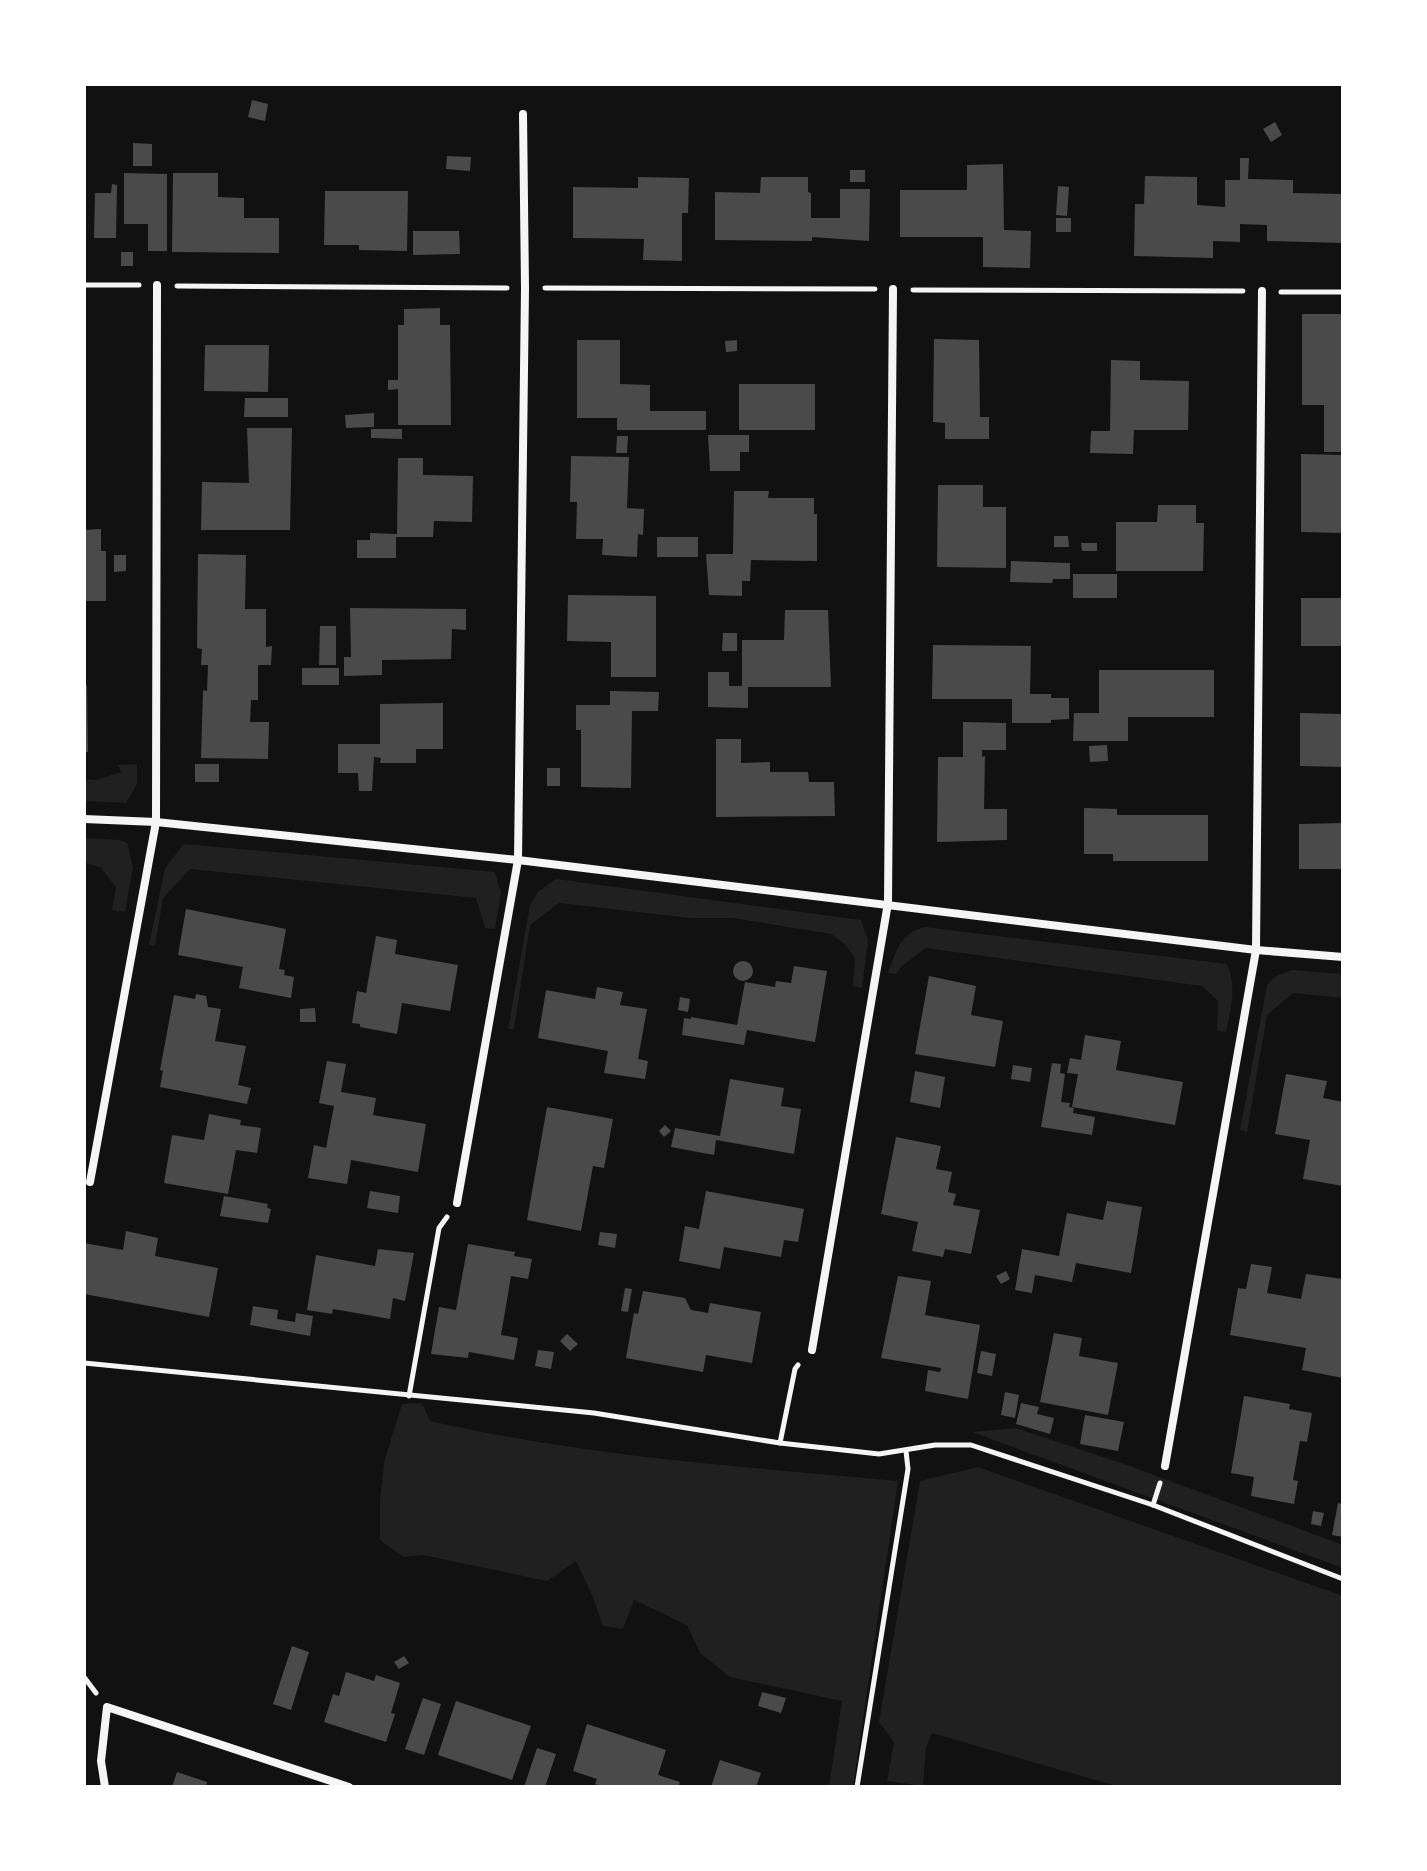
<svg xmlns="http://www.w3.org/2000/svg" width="1427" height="1871" viewBox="0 0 1427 1871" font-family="'PT Sans',sans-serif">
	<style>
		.green { fill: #202020 }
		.building { fill: #4a4a4a }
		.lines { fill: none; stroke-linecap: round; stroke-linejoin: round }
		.path { stroke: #f5f5f5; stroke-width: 5 }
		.minor { stroke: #f5f5f5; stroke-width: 8 }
	</style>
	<rect width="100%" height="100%" fill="#111"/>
	<g class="green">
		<polygon points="137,764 137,784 126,803 84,801 84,779 96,780 121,772 118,765"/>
		<polygon points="84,838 120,840 127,843 133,867 125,912 112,910 116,887 101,868 84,862"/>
		<polygon points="184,844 495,872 501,893 495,929 485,928 476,898 190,869 163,898 155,946 149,945 165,868"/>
		<polygon points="556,879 861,920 868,940 862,988 853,986 855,958 845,944 831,934 733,918 690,918 559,903 530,925 514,1029 508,1029 530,905 538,892"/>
		<path d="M925,927L1227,964C1237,987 1231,1008 1226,1032L1217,1030L1218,1001L1202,986L926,948L902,966L896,974L888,973C897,950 900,933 925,927Z"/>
		<polygon points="1292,970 1343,974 1343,998 1293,993 1267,1015 1247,1132 1240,1130 1267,985 1276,976"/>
		<path d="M422,1403L430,1421C584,1456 742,1467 898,1481L853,1787H829L842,1701L730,1677L700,1653L687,1625L634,1600L623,1629L603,1626L593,1597L576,1561L547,1581L423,1555L403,1557L380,1540V1501L384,1462L402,1404Z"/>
		<polygon points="1016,1428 1130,1466 1343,1545 1343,1568 972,1432"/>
		<polygon points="978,1467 1343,1596 1343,1787 1120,1787 932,1733 926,1747 923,1786 887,1781 894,1742 879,1722 920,1481"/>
	</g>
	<g class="building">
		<polygon points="252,100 268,104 265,121 248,117"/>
		<polygon points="1275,122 1282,135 1271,142 1263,129"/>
		<polygon points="133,143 152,144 152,166 133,166"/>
		<polygon points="447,156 471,157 470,171 446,169"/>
		<polygon points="1240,158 1249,158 1248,179 1293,180 1293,193 1343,194 1343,243 1267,241 1267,225 1240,224 1240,242 1213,241 1213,258 1134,256 1135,204 1144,204 1145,176 1197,177 1197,205 1225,207 1225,180 1240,180"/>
		<polygon points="1003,164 1004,230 1031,231 1030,268 983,267 983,237 900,237 900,190 967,190 967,165"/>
		<rect x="850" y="170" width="15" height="12"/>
		<polygon points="124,173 167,174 167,251 148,251 148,224 124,224"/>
		<polygon points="173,173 218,173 218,197 244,198 244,218 279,218 279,253 172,252"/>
		<polygon points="638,177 689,178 688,213 682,213 682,261 643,260 644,239 573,238 573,187 638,188"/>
		<polygon points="761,177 808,177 808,192 811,193 811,218 840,218 840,189 870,189 869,241 812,237 812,241 715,240 715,192 760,193"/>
		<polygon points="112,184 117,185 116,238 94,238 95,193 111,193"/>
		<polygon points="1058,186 1069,187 1067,216 1056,215"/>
		<polygon points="325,191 408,191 407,251 359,250 359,245 324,245"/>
		<rect x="1056" y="218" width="15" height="14"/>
		<polygon points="413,231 459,231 460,254 413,255"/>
		<rect x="121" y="252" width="12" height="14"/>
		<polygon points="440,308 440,325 450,325 451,425 398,425 398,389 388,390 388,380 398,380 398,325 404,325 404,309"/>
		<polygon points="1302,314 1343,314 1343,452 1324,452 1324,405 1302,405"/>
		<polygon points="934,339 979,340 980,417 989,417 989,439 945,439 945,423 933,422"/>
		<polygon points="577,340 620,340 620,384 650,385 650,411 706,411 706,430 617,430 617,418 577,418"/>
		<polygon points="737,340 737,351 726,352 725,341"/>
		<polygon points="205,345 269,345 268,392 204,391"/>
		<polygon points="1111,360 1140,361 1140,380 1189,381 1188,430 1134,430 1133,454 1090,453 1091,431 1110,431"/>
		<rect x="739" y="384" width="76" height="46"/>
		<polygon points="245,398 288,398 288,417 244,417"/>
		<polygon points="374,413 374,427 346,428 345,415"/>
		<polygon points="247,428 292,428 290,530 201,530 202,482 249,483"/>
		<polygon points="371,429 402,429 402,439 371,438"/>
		<polygon points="708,435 749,435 749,452 740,452 740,471 710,471"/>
		<polygon points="617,436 628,436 627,453 616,453"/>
		<polygon points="1301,454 1343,455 1343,533 1301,532"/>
		<polygon points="571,456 629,457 627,508 644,509 643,535 638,534 637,557 602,555 603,539 576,539 577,502 570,502"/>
		<polygon points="398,458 423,458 423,475 473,476 472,522 434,521 433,537 396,537 396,558 357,558 357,540 370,540 370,533 397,534"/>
		<polygon points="938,485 983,485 983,507 1006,507 1006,568 937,567"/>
		<polygon points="734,491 769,491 768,498 814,498 814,514 817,514 817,561 751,560 750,581 742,581 742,596 709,595 706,554 733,554"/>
		<polygon points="1158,505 1196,505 1196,523 1204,523 1203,571 1116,571 1116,522 1157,522"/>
		<polygon points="101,529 101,551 106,551 106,601 84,601 84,530"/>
		<polygon points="1054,536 1068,536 1069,547 1054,547"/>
		<rect x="657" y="537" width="41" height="20"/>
		<polygon points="1081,543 1097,543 1097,551 1082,551"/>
		<polygon points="198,554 246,555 245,609 266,609 266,647 272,646 271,665 258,665 258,700 251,700 250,722 269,722 268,759 201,758 203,690 207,691 208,665 201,665 202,649 197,648"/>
		<polygon points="114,555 126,555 126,571 114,572"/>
		<polygon points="1011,561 1070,563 1070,579 1053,579 1052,583 1010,582"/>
		<rect x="1073" y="574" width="44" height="24"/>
		<polygon points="568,595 656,596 656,677 611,677 611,642 567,641"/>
		<rect x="1301" y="598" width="42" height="48"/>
		<polygon points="350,608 466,609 466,630 452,629 451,659 382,660 382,675 344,676 344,657 351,657"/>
		<polygon points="785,610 828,610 831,687 748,687 748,708 708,707 708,672 729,672 729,686 742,686 742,640 784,640"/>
		<polygon points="320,626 336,626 336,665 319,665"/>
		<polygon points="723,633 737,633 737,651 722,651"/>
		<polygon points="933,645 1031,646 1030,694 1051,694 1051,698 1069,698 1069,719 1051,720 1051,723 1012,723 1012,699 932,699"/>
		<rect x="302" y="668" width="37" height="17"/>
		<polygon points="1099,670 1214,670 1214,717 1128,717 1128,741 1073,741 1074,713 1099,713"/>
		<polygon points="84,683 87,686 88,752 84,752"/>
		<polygon points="610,691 659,692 658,711 632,711 631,788 581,787 581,730 576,730 576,705 610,705"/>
		<polygon points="443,703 443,749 416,749 416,763 380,763 381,758 374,757 372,791 359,791 358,773 338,773 338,744 380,744 380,704"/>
		<polygon points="1300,713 1343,714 1343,767 1300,766"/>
		<polygon points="963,722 1006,723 1006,750 982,750 982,757 985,756 984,809 1007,809 1007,840 937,842 938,757 963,757"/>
		<polygon points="716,739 741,739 741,763 770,762 770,772 808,772 809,782 834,782 835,816 716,817"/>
		<polygon points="1107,745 1108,761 1090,762 1089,746"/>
		<rect x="195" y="764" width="24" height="18"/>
		<rect x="547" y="768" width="13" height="18"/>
		<polygon points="1084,808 1117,809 1117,815 1208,815 1208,861 1113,861 1113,854 1084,854"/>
		<polygon points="1343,823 1343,869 1299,869 1299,824"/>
		<polygon points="186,909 286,929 279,969 285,970 284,975 294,977 291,998 239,988 243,967 178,955"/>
		<polygon points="376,936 397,940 395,954 458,965 450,1011 402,1003 397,1034 360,1027 360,1024 352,1023 357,991 366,993"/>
		<circle cx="743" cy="971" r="10"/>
		<polygon points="794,966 827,971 815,1042 747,1030 744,1045 682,1035 684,1018 691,1019 691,1017 737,1025 745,982 775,987 776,981 791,983"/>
		<polygon points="929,976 976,986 971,1015 1003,1021 995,1067 915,1054"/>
		<polygon points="597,987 623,992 620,1005 647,1009 638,1059 648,1061 645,1079 604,1073 608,1051 538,1038 546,990 595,999"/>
		<polygon points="196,994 206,996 208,1007 221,1009 215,1041 246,1046 238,1085 251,1088 247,1104 160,1087 163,1071 160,1070 174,995 195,999"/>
		<polygon points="680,997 690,999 688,1012 678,1010"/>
		<polygon points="315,1008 316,1022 300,1022 300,1009"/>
		<polygon points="1085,1035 1121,1041 1116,1070 1183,1082 1175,1125 1072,1107 1078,1074 1067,1073 1070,1058 1081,1060"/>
		<polygon points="327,1061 346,1064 341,1092 376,1098 373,1115 426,1124 418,1172 351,1160 347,1184 308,1178 314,1145 326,1148 334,1106 319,1103"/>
		<polygon points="1052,1063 1061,1064 1060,1073 1065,1074 1061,1102 1070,1103 1069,1107 1074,1108 1073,1113 1095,1117 1092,1135 1041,1127"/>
		<polygon points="1013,1065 1032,1068 1030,1082 1011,1079"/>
		<polygon points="915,1071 945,1077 940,1108 910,1102"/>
		<polygon points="1286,1074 1327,1081 1323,1098 1343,1102 1343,1186 1303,1179 1310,1140 1275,1134"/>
		<polygon points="730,1079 784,1088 781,1106 801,1109 794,1154 716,1140 714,1155 671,1147 675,1128 720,1136"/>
		<polygon points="547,1107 613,1119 604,1168 593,1166 581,1231 527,1220"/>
		<polygon points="209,1114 241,1120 240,1125 261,1128 257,1153 236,1150 228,1194 164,1183 172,1135 204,1140"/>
		<polygon points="665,1125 671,1131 664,1137 659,1131"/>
		<polygon points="896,1137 941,1146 936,1169 952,1172 948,1192 956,1194 953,1205 980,1210 971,1254 945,1249 943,1257 912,1251 918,1222 881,1214"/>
		<polygon points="370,1191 400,1196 398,1213 367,1208"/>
		<polygon points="706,1191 804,1209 798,1242 784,1240 781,1257 724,1247 720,1269 679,1261 685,1226 699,1229"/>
		<polygon points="224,1196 268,1204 267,1208 271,1209 268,1223 220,1216"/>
		<polygon points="1107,1201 1142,1207 1131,1273 1076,1263 1072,1282 1035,1275 1032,1293 1015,1290 1022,1249 1059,1256 1067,1213 1103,1220"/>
		<polygon points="126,1231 158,1238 155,1256 218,1268 209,1317 84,1294 84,1243 123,1250"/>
		<polygon points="600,1232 617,1234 615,1248 598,1245"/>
		<polygon points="468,1244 515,1252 514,1256 532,1259 528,1279 511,1276 501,1335 518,1338 514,1360 469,1352 468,1358 431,1354 439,1307 456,1310"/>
		<polygon points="378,1249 414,1253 405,1301 393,1298 390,1319 333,1309 332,1314 307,1310 316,1255 375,1266"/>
		<polygon points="1251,1264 1272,1267 1267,1293 1301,1299 1306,1274 1343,1279 1343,1378 1302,1370 1306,1348 1230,1335 1238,1288 1246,1289"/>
		<polygon points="1006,1271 1010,1279 1001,1284 996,1276"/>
		<polygon points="898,1276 931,1281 925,1315 980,1325 968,1399 925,1391 928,1370 940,1372 941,1368 881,1358"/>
		<polygon points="625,1288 632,1289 628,1312 621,1311"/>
		<polygon points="643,1291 685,1298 691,1310 708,1313 710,1303 761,1312 752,1363 706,1355 703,1372 626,1358 634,1313 638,1314"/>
		<polygon points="253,1306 278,1310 277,1319 295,1322 296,1313 313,1316 310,1336 250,1325"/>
		<polygon points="1054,1333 1082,1338 1079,1356 1118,1363 1108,1415 1040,1402"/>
		<polygon points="567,1334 578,1344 570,1351 560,1341"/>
		<polygon points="538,1350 554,1352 551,1369 535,1366"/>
		<polygon points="981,1351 996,1354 992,1376 977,1373"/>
		<polygon points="1005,1392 1019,1395 1015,1418 1001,1415"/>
		<polygon points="1244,1396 1290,1404 1289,1409 1312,1413 1307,1442 1300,1441 1293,1480 1298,1481 1294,1504 1251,1496 1254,1477 1231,1473"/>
		<polygon points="1021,1403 1039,1407 1037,1414 1054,1418 1050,1434 1016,1424"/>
		<polygon points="1085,1415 1124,1422 1118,1451 1080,1444"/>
		<polygon points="1338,1503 1343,1504 1343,1537 1332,1535"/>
		<polygon points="1313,1511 1324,1513 1321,1526 1311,1524"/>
		<polygon points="292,1646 309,1652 291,1710 273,1704"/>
		<polygon points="404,1656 409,1663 399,1669 394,1662"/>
		<polygon points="346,1672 374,1681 376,1675 400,1683 391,1713 395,1714 386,1742 324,1722 333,1694 339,1696"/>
		<polygon points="762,1692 786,1698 781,1713 758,1706"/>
		<polygon points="423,1698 441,1704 424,1755 405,1749"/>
		<polygon points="456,1701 531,1726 512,1780 438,1755"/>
		<polygon points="587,1724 666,1750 658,1775 680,1782 678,1787 604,1787 595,1784 597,1779 573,1771"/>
		<polygon points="537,1748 556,1754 545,1787 524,1787"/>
		<polygon points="720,1760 761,1773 756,1787 711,1787"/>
		<polygon points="177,1772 207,1782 206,1787 172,1787"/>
	</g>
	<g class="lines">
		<g class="path">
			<polyline points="84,285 139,285"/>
			<polyline points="177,286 507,288"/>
			<polyline points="545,288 875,289"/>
			<polyline points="913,290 1243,291"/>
			<polyline points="1281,292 1343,292"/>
			<polyline points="84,1363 594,1413 780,1443 879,1454 935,1445 971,1445 1153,1505 1343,1579"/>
			<polyline points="409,1396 439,1228 447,1217"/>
			<polyline points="780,1443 795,1369 798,1365"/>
			<polyline points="1153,1505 1160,1483"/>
			<polyline points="84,1677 96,1693"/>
			<polyline points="857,1787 908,1469 906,1451"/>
		</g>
		<g class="minor">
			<polyline points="84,819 156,822 518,860 1256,950 1343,957"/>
			<polyline points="90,1182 156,822 157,285"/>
			<polyline points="457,1203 518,860 525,288 523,114"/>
			<polyline points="812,1350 888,903 893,289"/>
			<polyline points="1165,1466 1256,950 1262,291"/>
			<polyline points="105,1787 101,1761 107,1707 349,1787"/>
		</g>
	</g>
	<rect width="1427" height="1871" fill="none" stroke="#ffffff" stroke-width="172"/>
</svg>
